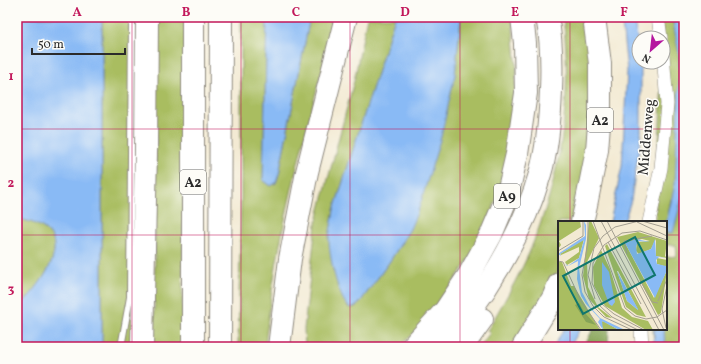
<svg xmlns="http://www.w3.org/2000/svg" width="701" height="364" viewBox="0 0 701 364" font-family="Vollkorn,serif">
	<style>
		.green { fill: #a9bd61; stroke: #6a7446 }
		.forest { fill: #86a457; stroke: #586841 }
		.water { fill: #89baf5; stroke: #5a7290 }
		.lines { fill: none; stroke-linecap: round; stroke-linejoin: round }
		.lane-casing { stroke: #8f8a7f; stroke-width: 8 }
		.street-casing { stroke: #8f8a7f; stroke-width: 14 }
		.highway-casing { stroke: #8f8a7f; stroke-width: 24 }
		.lane { stroke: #fff; stroke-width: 6 }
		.street { stroke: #fff; stroke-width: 13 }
		.highway { stroke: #fff; stroke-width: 22 }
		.grid { fill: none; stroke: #c2185b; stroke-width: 1; stroke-opacity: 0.55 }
		.labels { text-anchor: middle; stroke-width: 3; stroke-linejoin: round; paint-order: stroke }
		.shield { fill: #fdfcf7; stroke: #6a6a68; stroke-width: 1 }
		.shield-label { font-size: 14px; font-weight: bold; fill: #2b2b2b }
		.street-label { font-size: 15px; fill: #2b2b2b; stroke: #fdfcf7 }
		.inset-road { fill: none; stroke: #a39e90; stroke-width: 1 }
		.view { fill: #0f766e; fill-opacity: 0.15; stroke: #0f766e; stroke-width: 2 }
		.inset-edge { fill: none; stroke: #2b2b2b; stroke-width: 2 }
		.neatline { fill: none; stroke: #c2185b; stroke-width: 1.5 }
		.grid-label { font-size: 13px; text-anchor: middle; font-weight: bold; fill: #c2185b }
	</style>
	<rect width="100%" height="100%" fill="#fdfcf7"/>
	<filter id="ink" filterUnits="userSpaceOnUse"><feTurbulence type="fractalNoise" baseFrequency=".025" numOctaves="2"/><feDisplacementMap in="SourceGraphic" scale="8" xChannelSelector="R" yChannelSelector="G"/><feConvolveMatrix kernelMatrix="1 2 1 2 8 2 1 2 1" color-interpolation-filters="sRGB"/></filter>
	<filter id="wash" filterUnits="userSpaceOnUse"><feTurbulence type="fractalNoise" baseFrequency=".012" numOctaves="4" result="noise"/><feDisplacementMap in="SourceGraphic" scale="16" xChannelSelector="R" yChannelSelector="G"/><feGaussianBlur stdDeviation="0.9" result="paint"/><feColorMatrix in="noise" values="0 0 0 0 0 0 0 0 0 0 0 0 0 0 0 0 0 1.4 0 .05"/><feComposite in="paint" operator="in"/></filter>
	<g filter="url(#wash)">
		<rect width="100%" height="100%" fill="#f3ead3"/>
		<g class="green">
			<polygon points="102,17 134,17 133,347 102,347"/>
			<polygon points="157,17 185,17 182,347 154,347"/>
			<path d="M241,17H267L263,180L271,186L276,183L279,174L310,17H336C308,124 275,237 265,347H238L241,202Z"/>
			<polygon points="367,17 395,17 334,210 329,238 333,270 348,307 353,308 358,305 390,261 410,229 455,75 461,17 512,17 517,70 508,162 484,237 434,311 411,336 399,347 305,347 304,329 316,224 354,81"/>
			<path d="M563,17H588L594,126L576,222H559V268L552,285L516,347H479L490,333L487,331C502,305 517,280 529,253C561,178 573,98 563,17Z"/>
			<polygon points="661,17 684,17 684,347 654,347 653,329 666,329 666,257 677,256 676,245 666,245 666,232 673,233 671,199 666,224 666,222 655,222 663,62 663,38"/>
			<path d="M17,218C27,221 41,224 48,232C69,253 32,295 17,309Z"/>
		</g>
		<polygon class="forest" points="593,329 609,329 608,347 584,347"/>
		<g class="water">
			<path d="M17,17H102V347H17V309C32,295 69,253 48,232C41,224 27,221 17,218Z"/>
			<polygon points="267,17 310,17 279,174 276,183 271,186 263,180"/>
			<path d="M395,17H461L455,75L441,137L419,208L410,229L390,261L358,305L350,308C338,300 328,252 329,237C330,228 333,219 334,210Z"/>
			<polygon points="621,17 633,17 639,46 639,62 641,62 641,137 631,200 624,222 610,222 622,166 627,71 622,23"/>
			<polygon points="672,17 684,17 684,190 673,233 666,232 666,224 675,184 679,80 679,54"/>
			<polygon points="564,329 580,329 570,347 553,347"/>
			<polygon points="654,329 664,329 665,347 654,347"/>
		</g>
	</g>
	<g filter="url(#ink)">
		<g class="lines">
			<g class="lane-casing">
				<polyline id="lane" points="121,347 130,297 132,17"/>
			</g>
			<g class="street-casing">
				<g id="street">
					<polyline points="658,17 661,38"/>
					<polyline points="649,222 661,168 667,104 663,54"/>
					<polyline points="641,329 642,347"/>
				</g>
			</g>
			<g class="highway-casing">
				<g id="highway">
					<polyline points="582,222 586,205 597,150 600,111 600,64 594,17"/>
					<polyline points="142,347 146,150 147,17"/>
					<polyline points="193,347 193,17"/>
					<polyline points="220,347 221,17"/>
					<polyline points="279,347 290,259 307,172 346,17"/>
					<polyline points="412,347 445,311 469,275 491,235 507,197 517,154 526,93 525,43 522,17"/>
					<path d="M440,347C482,302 523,234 540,174C548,147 550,118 551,90C552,66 552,41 547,17"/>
					<polyline points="462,347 482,319"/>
					<polyline points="523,347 553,298 559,284"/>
				</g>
			</g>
			<use href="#lane" class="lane"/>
			<use href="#street" class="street"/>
			<use href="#highway" class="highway"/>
		</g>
	</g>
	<path class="grid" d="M132,17V347M241,17V347M350,17V347M460,17V347M570,17V222M17,129H684M17,235H559M666,235H684M570,329V347"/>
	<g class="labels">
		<g class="shield">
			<rect x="587" y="108" width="26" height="24" rx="3"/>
			<rect x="180" y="170" width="26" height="24" rx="3"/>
			<rect x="494" y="184" width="26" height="24" rx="3"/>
		</g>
		<g class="shield-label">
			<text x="600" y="125">A2</text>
			<text x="193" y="187">A2</text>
			<text x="507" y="201">A9</text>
		</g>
		<g class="street-label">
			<text transform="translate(646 137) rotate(-85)" y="5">Middenweg</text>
		</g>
	</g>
	<g transform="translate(558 221)">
		<rect width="109" height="109" fill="#f3ead3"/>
		<path d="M0,0H22L23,6L1,20L3,24L0,28ZM31,0H33L41,17L29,41L30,66L40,86L54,97L48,96L31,78L25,55ZM80,11L109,20L107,35L109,37L98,35V18L93,28L81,33L78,30L79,21L92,20L84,18L67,22L96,77L109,49L103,92L100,94L59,16ZM26,18L21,37L9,44L7,41L21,31V26L3,34L2,33ZM49,23L88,96L79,94L68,86L47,25ZM59,50H60L80,89L69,80ZM43,29L52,48L64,87L74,96L90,100L95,109H88L47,85L36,65L35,46ZM99,37L109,39V46L99,43ZM0,41H4L13,65H16L42,109H0ZM45,100L61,109H46L42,102Z" fill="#a9bd61" fill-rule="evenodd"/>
		<path d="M21,82L26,91L38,104L28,101L17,84Z" fill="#86a457"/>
		<path d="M26,0L28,4V18L21,47L24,71L32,86L42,97L67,109H61L44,100L45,109L40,101L42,98L28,83L23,75L19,58L20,40L10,45H9L7,42L10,45L21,37L26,19L2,33L3,35L0,33L27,15ZM78,18L92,21L80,20L78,26L79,33L93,28L97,18L98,35L109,37L101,36L98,39L99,43L108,45L109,49L97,77L67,22ZM44,41L51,51L57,81L54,85L51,83L44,64ZM59,50L80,88V89L69,80Z" fill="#89baf5"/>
		<path class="inset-road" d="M30,0V22L24,54L27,71L35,85L46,96L74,109M35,0L67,87L77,95L88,98L99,96L109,89M43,0L101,109M49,0L106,109M84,0L109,7M79,1L109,15M50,21L83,83M0,30L25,15V0M69,33L66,20L94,15M0,40L5,41L23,80L43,109M82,59L94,81L100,82M37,78L30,54L36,27L45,15L57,6L81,0M100,80L109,58M42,85L54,96L80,109M108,107L104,88L109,65M86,109L56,93L44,83L34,62L35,42L46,24L64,12L82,10L109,19"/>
		<path class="view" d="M77,16L97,54L25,93L5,55Z"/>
		<rect width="109" height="109" class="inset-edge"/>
	</g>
	<rect width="701" height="364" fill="none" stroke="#fdfcf7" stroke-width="44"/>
	<g transform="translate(651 50) rotate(208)"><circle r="19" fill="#fdfcf7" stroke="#a9a8a5"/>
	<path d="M0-3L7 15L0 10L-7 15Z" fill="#b5179e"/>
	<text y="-6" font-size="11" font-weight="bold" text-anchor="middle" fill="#2b2b2b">N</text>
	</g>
	<path d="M32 48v6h93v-6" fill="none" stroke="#2b2b2b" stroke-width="2"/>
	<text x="38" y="48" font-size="12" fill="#2b2b2b" stroke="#fdfcf7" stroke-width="3" paint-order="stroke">50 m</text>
	<rect x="22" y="22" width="657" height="320" class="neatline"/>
	<g class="grid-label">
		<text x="77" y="16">A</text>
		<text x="186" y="16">B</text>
		<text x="296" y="16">C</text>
		<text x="405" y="16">D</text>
		<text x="515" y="16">E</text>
		<text x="624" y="16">F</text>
		<text x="11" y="80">1</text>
		<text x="11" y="187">2</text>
		<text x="11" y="293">3</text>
	</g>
</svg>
